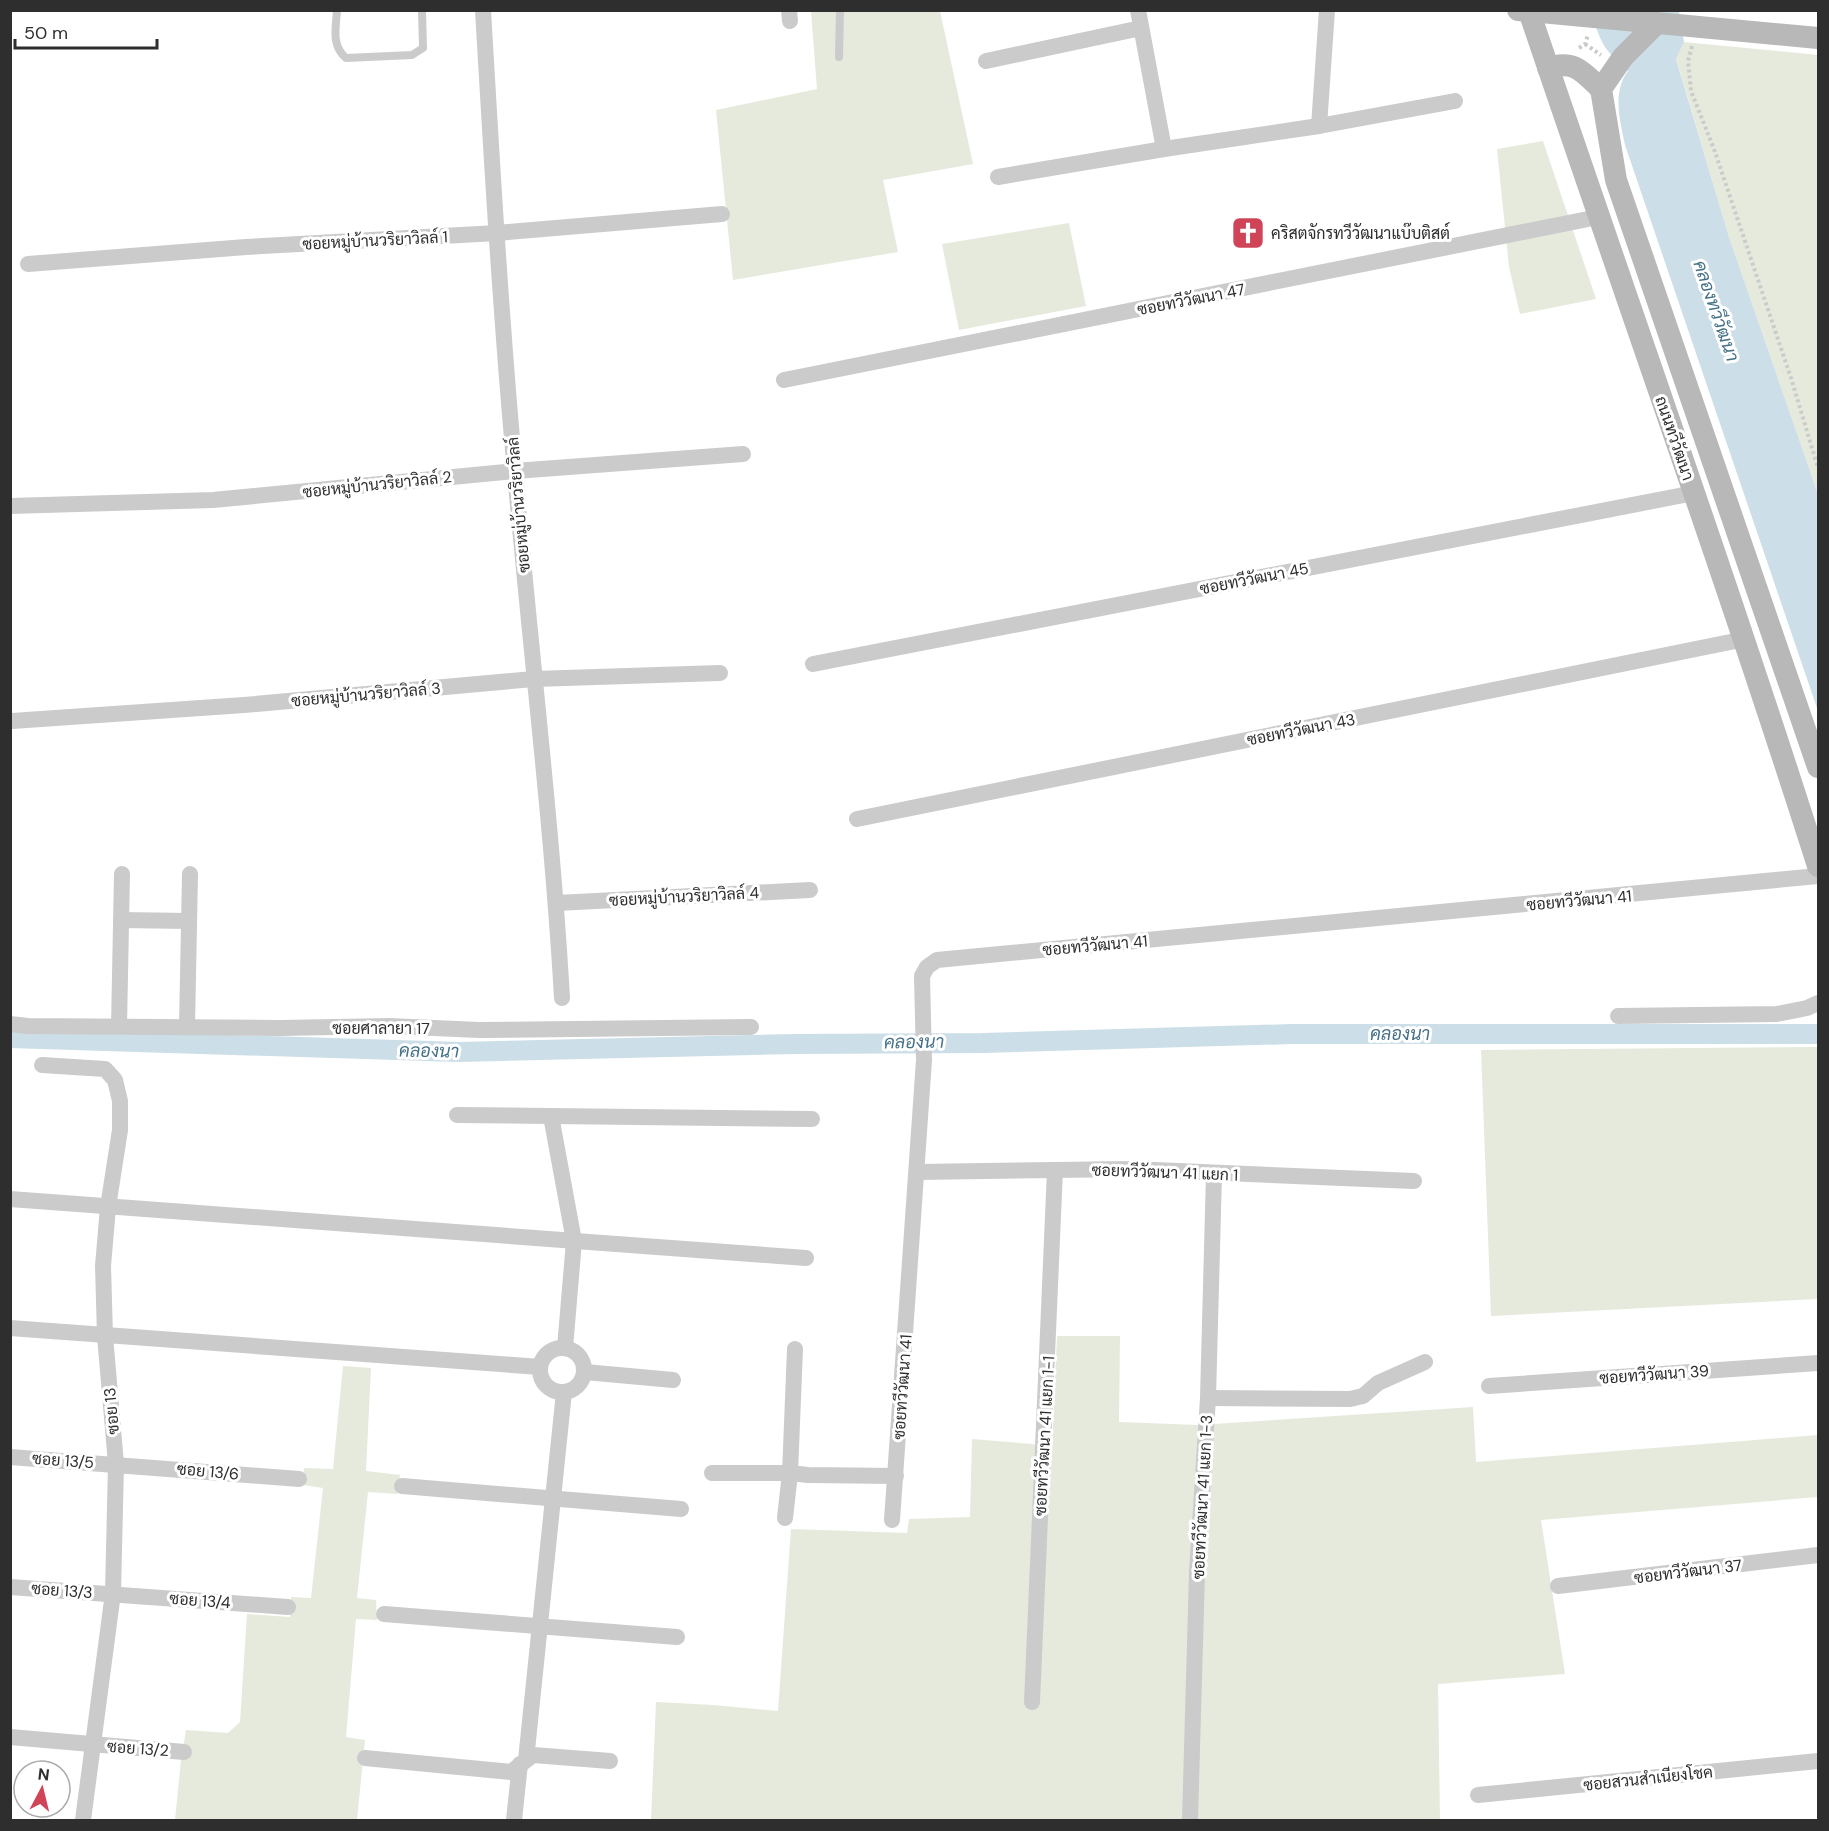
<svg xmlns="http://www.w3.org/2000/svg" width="1829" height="1831" viewBox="0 0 1829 1831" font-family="'DM Sans',Sarabun,sans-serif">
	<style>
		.green { fill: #e5eadd }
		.water { fill: #ccdee7 }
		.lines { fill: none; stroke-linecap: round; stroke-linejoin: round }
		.canal { stroke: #ccdee7; stroke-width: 20 }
		.path { stroke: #cbcbcb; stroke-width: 4; stroke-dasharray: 3 3; stroke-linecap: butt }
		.service { stroke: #cbcbcb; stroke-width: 8 }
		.minor { stroke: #cbcbcb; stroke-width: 16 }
		.secondary { stroke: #b8b8b8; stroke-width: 22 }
		.labels { text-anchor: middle; stroke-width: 6; stroke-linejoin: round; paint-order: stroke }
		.poi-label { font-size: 16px; fill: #2e2e2e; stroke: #fff; text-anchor: start }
		.street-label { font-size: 16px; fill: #2e2e2e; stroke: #fff }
		.water-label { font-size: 18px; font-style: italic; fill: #457186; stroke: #fff }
	</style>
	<rect width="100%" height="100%" fill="#fff"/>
	<g class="green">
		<polygon points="811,11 940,11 973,164 883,180 898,252 733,280 716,110 817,89"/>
		<polygon points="1684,42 1818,55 1818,494 1729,237 1676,58"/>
		<polygon points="1543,141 1596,299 1520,314 1509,267 1497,149"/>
		<polygon points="1069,223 1086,306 959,330 942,244"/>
		<polygon points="1818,1047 1818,1299 1491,1316 1481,1050"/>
		<polygon points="1057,1336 1120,1336 1119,1422 1198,1425 1473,1407 1476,1462 1818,1435 1818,1497 1541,1520 1565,1674 1438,1684 1440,1820 651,1820 656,1702 713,1705 778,1711 791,1529 907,1533 909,1519 970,1517 972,1439 1032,1444 1052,1448"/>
		<polygon points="343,1366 371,1368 366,1471 400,1475 397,1494 368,1492 357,1598 376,1600 377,1620 356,1619 346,1737 365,1740 357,1820 175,1820 181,1760 186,1730 228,1733 240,1722 247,1614 290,1617 291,1597 311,1598 323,1488 303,1485 304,1468 333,1469"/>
	</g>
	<path class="water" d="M1591,11H1679L1684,42L1676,59L1729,237L1818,494V711L1625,145C1620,121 1612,92 1628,71C1602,48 1601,43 1591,11Z"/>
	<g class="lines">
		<polyline class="canal" points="10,1038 460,1052 795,1044 982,1043 1293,1034 1818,1034"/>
		<g class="path">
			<polyline points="1585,44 1601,55"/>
			<polyline points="1692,46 1688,61 1691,91 1714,149 1791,378 1818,468"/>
			<polyline points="1579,48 1585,44 1588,35"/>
		</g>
		<g class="service">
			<path d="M337,10C336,28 331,45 346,58L412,55L423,48L422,10"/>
			<polyline points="839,57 840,10"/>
		</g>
		<g class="minor">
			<path d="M483,10C492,165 501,319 515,472C530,648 552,822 562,998"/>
			<polyline points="789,10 790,21"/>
			<polyline points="1138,10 1164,149 1319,126 1455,101"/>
			<polyline points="986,61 1141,28"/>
			<polyline points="1319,126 1327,10"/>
			<polyline points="998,177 1164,149"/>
			<polyline points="28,264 246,247 497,233 722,214"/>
			<polyline points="784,380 1598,217"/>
			<polyline points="10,506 213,500 515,471 743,454"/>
			<polyline points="813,664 1694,493"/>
			<polyline points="12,721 244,705 534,679 720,673"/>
			<polyline points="857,819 1745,639"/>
			<polyline points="557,903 810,890"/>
			<polyline points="121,920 189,921"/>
			<polyline points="1618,1016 1777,1014 1807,1008 1818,1003"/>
			<polyline points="10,1024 28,1026 280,1028 389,1026 479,1030 751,1027"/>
			<polyline points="119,1026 122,874"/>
			<polyline points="187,1027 190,874"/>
			<polyline points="42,1065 105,1069 115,1080 120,1101 120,1130 108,1207 103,1266 105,1336 116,1464 113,1593 83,1820"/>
			<polyline points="457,1115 812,1119"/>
			<polyline points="551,1116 574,1241 565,1348"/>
			<polyline points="917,1172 1131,1169 1414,1181"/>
			<polyline points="10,1199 806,1258"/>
			<polyline points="10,1328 540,1367"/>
			<circle cx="562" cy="1370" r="22"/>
			<polyline points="795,1349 790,1473 808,1475 896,1476"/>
			<polyline points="585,1372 673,1380"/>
			<polyline points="1489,1386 1818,1363"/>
			<polyline points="1208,1398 1350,1399 1363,1396 1378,1383 1425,1362"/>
			<polyline points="10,1457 299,1479"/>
			<polyline points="712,1473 790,1473 785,1518"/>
			<polyline points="402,1486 681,1509"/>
			<polyline points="892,1520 924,1060 922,976 927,967 937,960 1818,876"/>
			<polyline points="1558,1586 1818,1555"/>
			<polyline points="10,1587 288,1607"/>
			<polyline points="384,1614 677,1637"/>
			<polyline points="1032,1702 1055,1170"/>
			<polyline points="10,1737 184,1752"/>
			<polyline points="365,1758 511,1772 533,1755 610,1761"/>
			<polyline points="526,1760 564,1392"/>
			<polyline points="1478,1795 1818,1761"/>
			<polyline points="514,1820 520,1764"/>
			<polyline points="1190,1820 1197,1572 1208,1398 1214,1174"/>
		</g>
		<g class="secondary">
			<polyline points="1518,10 1818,38"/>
			<path d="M1529,11C1625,296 1727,580 1818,866"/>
			<polyline points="1656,24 1623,57 1601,89 1616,180 1818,767"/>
			<path d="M1548,68C1574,59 1583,72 1601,89"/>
		</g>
	</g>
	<defs>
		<g id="church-square" transform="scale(1.725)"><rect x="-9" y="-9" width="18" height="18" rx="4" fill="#d04458" stroke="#fff"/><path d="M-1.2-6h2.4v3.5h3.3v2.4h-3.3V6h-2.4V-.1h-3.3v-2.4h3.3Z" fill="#fff"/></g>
	</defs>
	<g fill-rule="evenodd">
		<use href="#church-square" x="1248" y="233"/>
	</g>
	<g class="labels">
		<g class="poi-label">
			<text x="1271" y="239">คริสตจักรทวีวัฒนาแบ๊บติสต์</text>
		</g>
		<g class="street-label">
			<text transform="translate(375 240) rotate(-3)" y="6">ซอยหมู่บ้านวริยาวิลล์ 1</text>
			<text transform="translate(1191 299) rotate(-11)" y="6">ซอยทวีวัฒนา 47</text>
			<text transform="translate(1675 438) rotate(71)" y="6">ถนนทวีวัฒนา</text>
			<text transform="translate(377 484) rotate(-6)" y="6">ซอยหมู่บ้านวริยาวิลล์ 2</text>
			<text transform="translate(518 505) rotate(-95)" y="6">ซอยหมู่บ้านวริยาวิลล์</text>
			<text transform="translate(1254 578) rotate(-11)" y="6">ซอยทวีวัฒนา 45</text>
			<text transform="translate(366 694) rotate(-5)" y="6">ซอยหมู่บ้านวริยาวิลล์ 3</text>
			<text transform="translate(1301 729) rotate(-11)" y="6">ซอยทวีวัฒนา 43</text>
			<text transform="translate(684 896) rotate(-3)" y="6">ซอยหมู่บ้านวริยาวิลล์ 4</text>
			<text transform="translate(1579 900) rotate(-5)" y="6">ซอยทวีวัฒนา 41</text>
			<text transform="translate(1095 945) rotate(-5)" y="6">ซอยทวีวัฒนา 41</text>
			<text x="381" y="1034">ซอยศาลายา 17</text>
			<text transform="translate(1165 1172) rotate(2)" y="6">ซอยทวีวัฒนา 41 แยก 1</text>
			<text transform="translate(1654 1374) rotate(-4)" y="6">ซอยทวีวัฒนา 39</text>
			<text transform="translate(902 1387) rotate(-86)" y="6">ซอยทวีวัฒนา 41</text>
			<text transform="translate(111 1411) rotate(-95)" y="6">ซอย 13</text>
			<text transform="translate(1044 1436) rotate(-87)" y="6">ซอยทวีวัฒนา 41 แยก 1-1</text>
			<text transform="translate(63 1460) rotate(4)" y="6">ซอย 13/5</text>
			<text transform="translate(208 1471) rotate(5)" y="6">ซอย 13/6</text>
			<text transform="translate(1202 1497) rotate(-87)" y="6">ซอยทวีวัฒนา 41 แยก 1-3</text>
			<text transform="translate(1688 1571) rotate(-7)" y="6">ซอยทวีวัฒนา 37</text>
			<text transform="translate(62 1590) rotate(4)" y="6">ซอย 13/3</text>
			<text transform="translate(200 1600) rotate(4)" y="6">ซอย 13/4</text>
			<text transform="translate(138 1748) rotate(4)" y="6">ซอย 13/2</text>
			<text transform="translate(1648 1778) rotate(-6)" y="6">ซอยสวนสำเนียงโชค</text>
		</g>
		<g class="water-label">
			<text transform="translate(1716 311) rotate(71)" y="6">คลองทวีวัฒนา</text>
			<text x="1400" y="1040">คลองนา</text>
			<text transform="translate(914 1042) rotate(-1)" y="6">คลองนา</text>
			<text transform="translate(429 1051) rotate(1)" y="6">คลองนา</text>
		</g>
	</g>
	<rect width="1829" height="1831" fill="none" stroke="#2e2e2e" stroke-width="24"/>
	<g transform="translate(42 1789) rotate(7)"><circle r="28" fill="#ffffff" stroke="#ababab" stroke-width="1.5"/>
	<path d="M0-4.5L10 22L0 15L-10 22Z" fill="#d04458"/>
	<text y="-9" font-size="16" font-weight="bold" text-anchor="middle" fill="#2e2e2e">N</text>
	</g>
	<path d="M15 39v9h142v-9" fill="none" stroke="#2e2e2e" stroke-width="3"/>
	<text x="24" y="39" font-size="18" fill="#2e2e2e" stroke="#ffffff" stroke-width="4.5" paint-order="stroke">50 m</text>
</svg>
